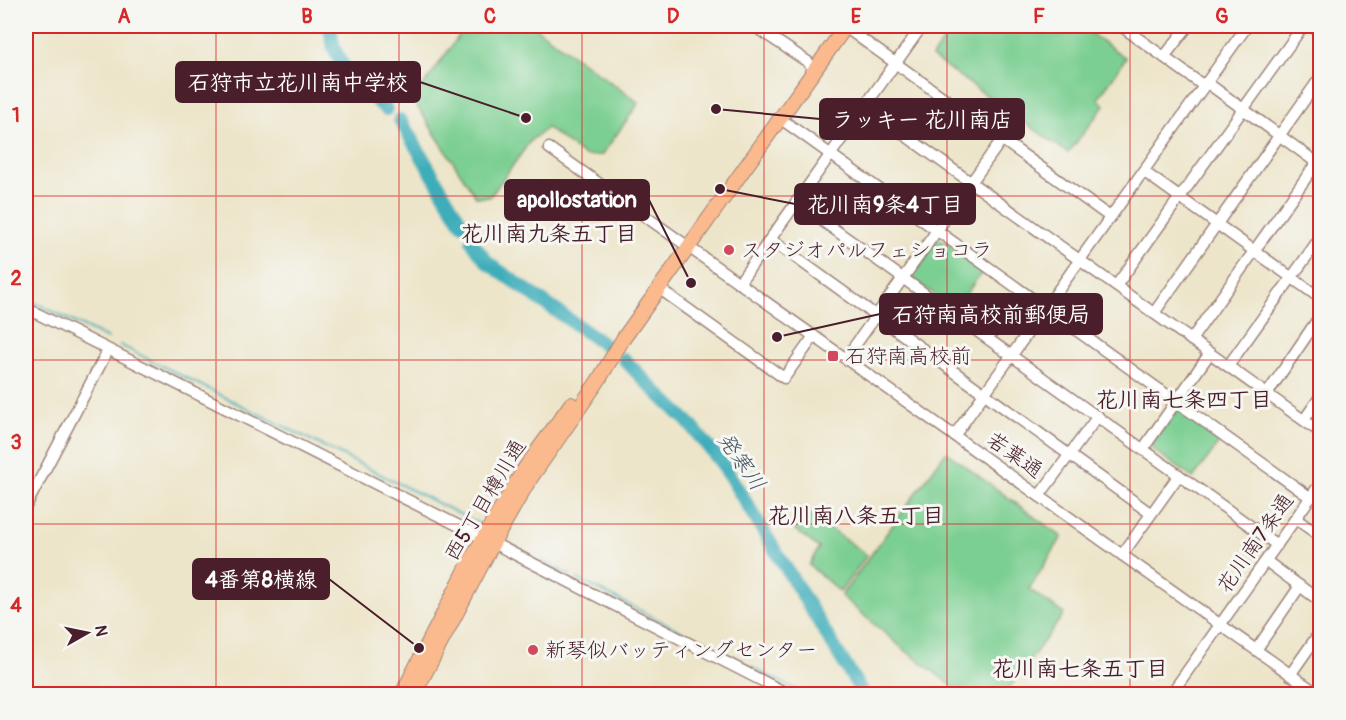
<svg xmlns="http://www.w3.org/2000/svg" width="1346" height="720" viewBox="0 0 1346 720" font-family="Pangolin,'Klee One',sans-serif">
	<style>
		.green { fill: #7bcf92; stroke: #62775e; stroke-width: 1.5 }
		.lines { fill: none; stroke-linecap: round; stroke-linejoin: round }
		.stream { stroke: #3eadba; stroke-width: 2 }
		.river { stroke: #3eadba; stroke-width: 14 }
		.minor-casing { stroke: #9c827a; stroke-width: 13 }
		.major-casing { stroke: #9c827a; stroke-width: 16 }
		.minor { stroke: #fff; stroke-width: 10 }
		.major { stroke: #fbba8d; stroke-width: 14 }
		.grid { fill: none; stroke: #d62828; stroke-width: 1.5; stroke-opacity: 0.55 }
		.poi-dot { fill: #d1495b; stroke: #f6f6f2; stroke-width: 2 }
		.labels { text-anchor: middle; stroke-width: 6; stroke-linejoin: round; paint-order: stroke }
		.poi-label { font-size: 21px; fill: #4a1f2b; stroke: #f6f6f2; text-anchor: start }
		.street-label { font-size: 21px; fill: #4a1f2b; stroke: #f6f6f2 }
		.neighbourhood-label { font-size: 22px; font-weight: bold; fill: #4a1f2b; stroke: #f6f6f2 }
		.water-label { font-size: 22px; font-style: italic; fill: #455864; stroke: #f6f6f2 }
		.leader { fill: none; stroke: #4a1f2b; stroke-width: 2 }
		.callout-dot { fill: #4a1f2b; stroke: #f6f6f2; stroke-width: 2 }
		.callout { fill: #4a1f2b; stroke: #4a1f2b; stroke-width: 2 }
		.callout-label { font-size: 22px; text-anchor: middle; font-weight: bold; fill: #fff }
		.neatline { fill: none; stroke: #d62828; stroke-width: 2 }
		.grid-label { font-size: 20px; text-anchor: middle; font-weight: bold; fill: #d62828 }
	</style>
	<rect width="100%" height="100%" fill="#f6f6f2"/>
	<filter id="ink" filterUnits="userSpaceOnUse"><feTurbulence type="fractalNoise" baseFrequency=".0167" numOctaves="2"/><feDisplacementMap in="SourceGraphic" scale="12" xChannelSelector="R" yChannelSelector="G"/><feConvolveMatrix kernelMatrix="1 2 1 2 8 2 1 2 1" color-interpolation-filters="sRGB"/></filter>
	<filter id="wash" filterUnits="userSpaceOnUse"><feTurbulence type="fractalNoise" baseFrequency=".008" numOctaves="4" result="noise"/><feDisplacementMap in="SourceGraphic" scale="24" xChannelSelector="R" yChannelSelector="G"/><feGaussianBlur stdDeviation="1.35" result="paint"/><feColorMatrix in="noise" values="0 0 0 0 0 0 0 0 0 0 0 0 0 0 0 0 0 1.4 0 .05"/><feComposite in="paint" operator="in"/></filter>
	<g filter="url(#wash)">
		<rect width="100%" height="100%" fill="#ede5c9"/>
		<g class="green">
			<polygon points="466,26 533,26 639,103 602,155 585,156 547,128 531,140 490,197 476,197 413,100"/>
			<polygon points="953,26 1080,26 1126,58 1098,99 1105,105 1068,153 932,57"/>
			<polygon points="940,239 983,271 955,309 913,279 911,275 936,240"/>
			<polygon points="1179,410 1221,440 1193,478 1152,449 1151,445 1176,411"/>
			<polygon points="946,452 1062,537 1029,589 1064,614 1005,694 963,694 902,648 841,596"/>
			<polygon points="801,508 867,555 840,592 809,565 819,548 789,525"/>
		</g>
		<g class="lines">
			<g class="stream">
				<polyline points="26,298 108,339"/>
				<polyline points="120,345 478,523"/>
				<polyline points="512,545 532,556"/>
				<polyline points="542,561 570,575"/>
				<polyline points="578,579 797,690"/>
			</g>
			<g class="river">
				<path d="M327,26L331,30C332,65 362,87 386,109"/>
				<polyline points="400,120 462,224"/>
				<polyline points="472,242 488,263 605,345"/>
				<polyline points="624,359 649,385 688,422 723,465 863,694"/>
			</g>
		</g>
	</g>
	<g filter="url(#ink)">
		<g class="lines">
			<g class="minor-casing">
				<g id="minor">
					<polyline points="754,26 808,62 815,70"/>
					<polyline points="1121,26 1204,86"/>
					<polyline points="1311,26 1320,32"/>
					<polyline points="845,27 1110,217"/>
					<polyline points="771,37 779,26"/>
					<polyline points="1164,57 1188,26"/>
					<polyline points="1206,82 1320,165"/>
					<polyline points="864,106 1320,432"/>
					<polyline points="781,119 1311,498"/>
					<polyline points="549,148 1318,694"/>
					<polyline points="1143,171 1320,298"/>
					<polyline points="796,202 1277,545"/>
					<polyline points="770,239 1150,513"/>
					<polyline points="739,283 922,26"/>
					<polyline points="1116,286 1303,26"/>
					<polyline points="660,289 784,378 814,336"/>
					<polyline points="26,308 493,543 788,694"/>
					<polyline points="1154,313 1320,78"/>
					<polyline points="1191,340 1320,158"/>
					<polyline points="846,358 1015,121"/>
					<polyline points="1228,366 1320,238"/>
					<polyline points="1267,394 1320,316"/>
					<polyline points="1304,420 1320,397"/>
					<polyline points="954,436 1247,26"/>
					<polyline points="1143,449 1210,353"/>
					<polyline points="1039,496 1098,416"/>
					<polyline points="26,506 108,350"/>
					<polyline points="1296,519 1320,536"/>
					<polyline points="1122,555 1179,475"/>
					<polyline points="1266,561 1320,601"/>
					<polyline points="1256,650 1300,586"/>
					<polyline points="1290,675 1320,632"/>
					<polyline points="1171,694 1320,484"/>
				</g>
			</g>
			<g class="major-casing">
				<g id="major">
					<polyline points="402,694 473,556 523,471 571,404"/>
					<polyline points="414,694 493,543 528,482 598,381 623,339 846,26"/>
				</g>
			</g>
			<use href="#minor" class="minor"/>
			<use href="#major" class="major"/>
		</g>
	</g>
	<path class="grid" d="M216,26V694M399,26V694M582,26V694M764,26V694M947,26V694M1130,26V694M26,196H1320M26,360H1320M26,524H1320"/>
	<g class="poi-dot">
		<circle cx="729" cy="250" r="6"/>
		<rect x="827" y="350" width="12" height="12" rx="3"/>
		<circle cx="533" cy="650" r="6"/>
	</g>
	<g class="labels">
		<g class="poi-label">
			<text x="741" y="257">スタジオパルフェショコラ</text>
			<text x="845" y="363">石狩南高校前</text>
			<text x="545" y="657">新琴似バッティングセンター</text>
		</g>
		<g class="street-label">
			<text transform="translate(1015 455) rotate(35)" y="7">若葉通</text>
			<text transform="translate(485 500) rotate(-59)" y="7">西5丁目樽川通</text>
			<text transform="translate(1255 543) rotate(-55)" y="7">花川南7条通</text>
		</g>
		<g class="neighbourhood-label">
			<text x="549" y="241">花川南九条五丁目</text>
			<text x="1184" y="407">花川南七条四丁目</text>
			<text x="856" y="523">花川南八条五丁目</text>
			<text x="1080" y="676">花川南七条五丁目</text>
		</g>
		<g class="water-label">
			<text transform="translate(742 461) rotate(55)" y="8">発寒川</text>
		</g>
	</g>
	<path class="leader" d="M526 118L420 82M716 109L820 119M691 283L649 200M720 189L795 204M777 337L880 314M419 648L329 579"/>
	<g class="callout-dot">
		<circle cx="526" cy="118" r="6"/>
		<circle cx="716" cy="109" r="6"/>
		<circle cx="691" cy="283" r="6"/>
		<circle cx="720" cy="189" r="6"/>
		<circle cx="777" cy="337" r="6"/>
		<circle cx="419" cy="648" r="6"/>
	</g>
	<g class="callout">
		<rect x="176" y="62" width="244" height="40" rx="6"/>
		<rect x="820" y="99" width="204" height="40" rx="6"/>
		<rect x="505" y="180" width="144" height="40" rx="6"/>
		<rect x="795" y="184" width="180" height="40" rx="6"/>
		<rect x="880" y="294" width="222" height="40" rx="6"/>
		<rect x="193" y="559" width="136" height="40" rx="6"/>
	</g>
	<g class="callout-label">
		<text x="298" y="90">石狩市立花川南中学校</text>
		<text x="922" y="127">ラッキー 花川南店</text>
		<text x="577" y="207">apollostation</text>
		<text x="885" y="212">花川南9条4丁目</text>
		<text x="991" y="322">石狩南高校前郵便局</text>
		<text x="261" y="587">4番第8横線</text>
	</g>
	<rect width="1346" height="720" fill="none" stroke="#f6f6f2" stroke-width="66"/>
	<g transform="translate(87 633) rotate(81)" stroke="#f6f6f2" stroke-width="4.5" paint-order="stroke">
	<path d="M0-4.5L10 22L0 15L-10 22Z" fill="#4a1f2b"/>
	<text y="-9" font-size="16" font-weight="bold" text-anchor="middle" fill="#4a1f2b">N</text>
	</g>
	<rect x="33" y="33" width="1280" height="654" class="neatline"/>
	<g class="grid-label">
		<text x="124" y="23">A</text>
		<text x="307" y="23">B</text>
		<text x="490" y="23">C</text>
		<text x="673" y="23">D</text>
		<text x="856" y="23">E</text>
		<text x="1039" y="23">F</text>
		<text x="1222" y="23">G</text>
		<text x="16" y="122">1</text>
		<text x="16" y="285">2</text>
		<text x="16" y="449">3</text>
		<text x="16" y="612">4</text>
	</g>
</svg>
